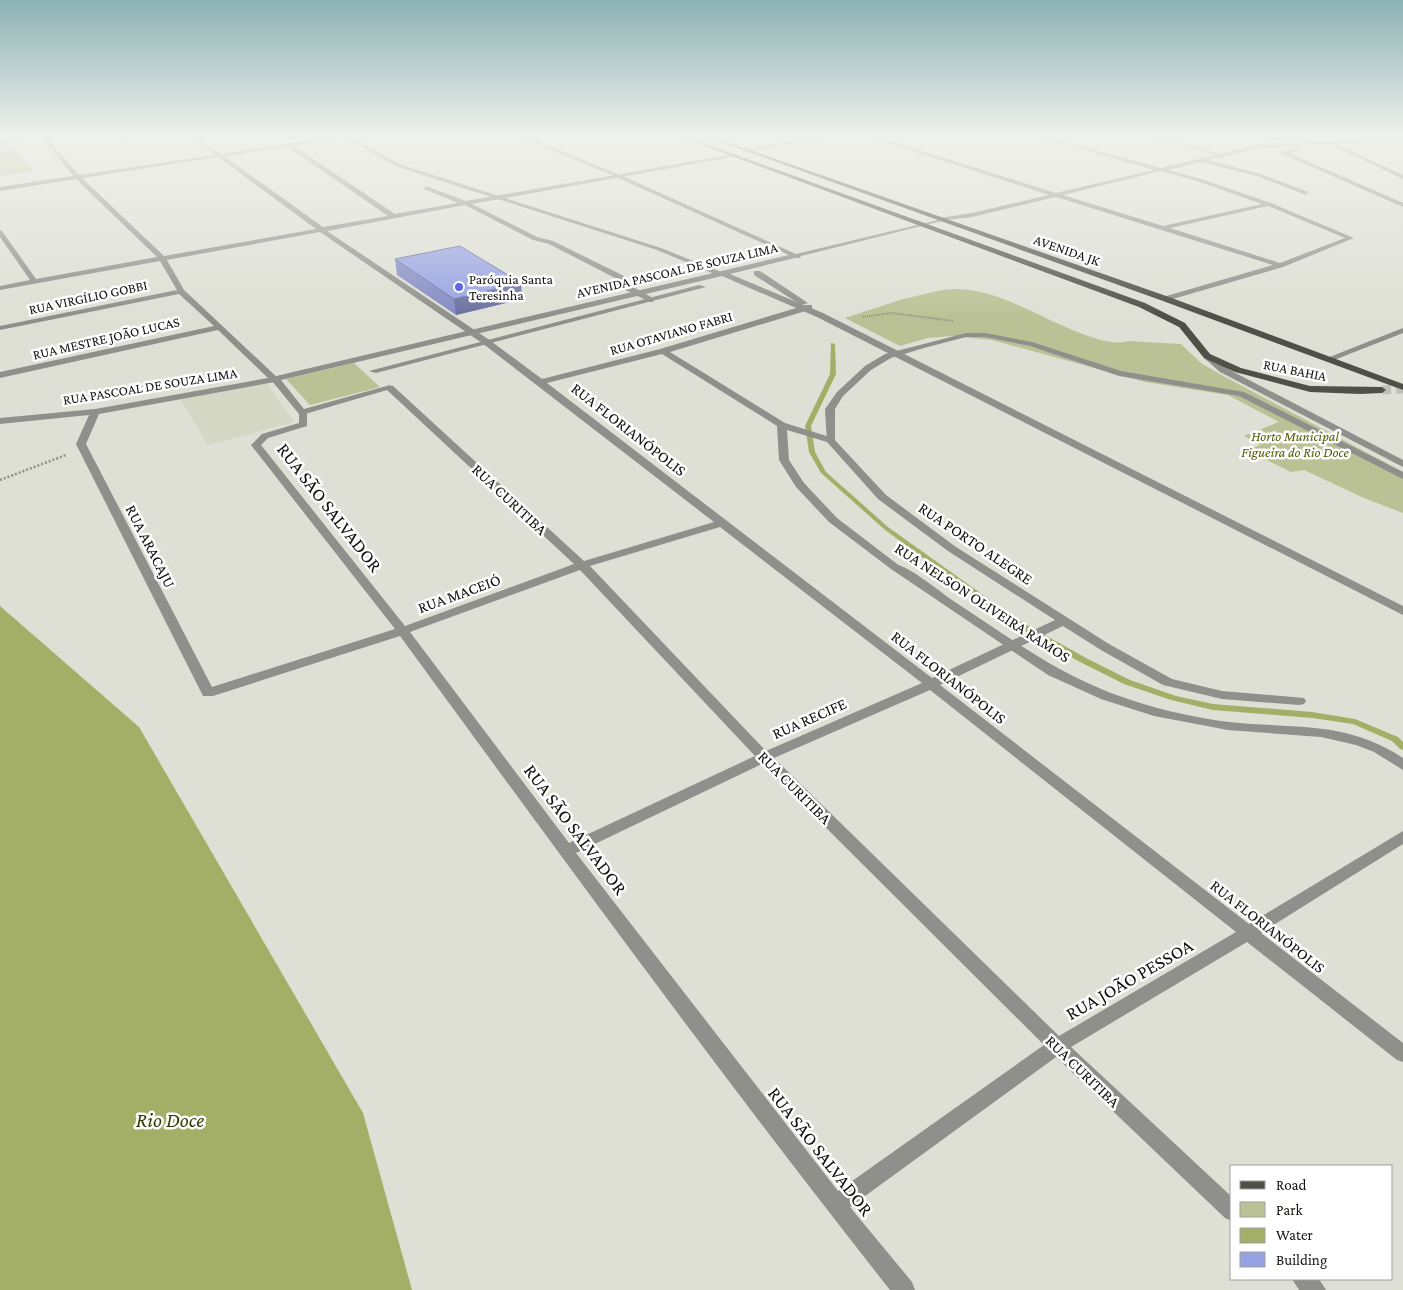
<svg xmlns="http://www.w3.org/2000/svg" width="1403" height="1290" viewBox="0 0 1403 1290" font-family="'Crimson Pro',serif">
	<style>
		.built { fill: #d3d7c4 }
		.green { fill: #bac295 }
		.water { fill: #a3ae67 }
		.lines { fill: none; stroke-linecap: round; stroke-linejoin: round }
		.stream { fill: #a3ae67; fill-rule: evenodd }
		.primary-tunnel { stroke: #bfc1b7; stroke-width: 9; stroke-dasharray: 9 5; stroke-linecap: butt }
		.path-far2 { stroke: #8f9088; stroke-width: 1; stroke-dasharray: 1 1; stroke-linecap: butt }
		.path-far1 { stroke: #8f9088; stroke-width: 2; stroke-dasharray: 1 1; stroke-linecap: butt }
		.path { stroke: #8f9088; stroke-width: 2.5; stroke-dasharray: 2 2; stroke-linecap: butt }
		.service { fill: #8f908c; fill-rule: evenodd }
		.pedestrian { fill: #8f908c; fill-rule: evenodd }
		.minor { fill: #8f908c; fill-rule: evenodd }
		.tertiary { fill: #8f908c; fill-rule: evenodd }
		.primary { fill: #4f5048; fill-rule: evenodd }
		.wall { fill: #828bc3 }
		.shaded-wall { fill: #6a719f }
		.building { fill: #97a2e3; stroke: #6a719f }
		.poi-dot { fill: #5f68e0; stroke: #fff; stroke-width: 2 }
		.labels { text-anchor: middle; stroke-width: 5; stroke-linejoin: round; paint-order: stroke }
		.far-street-label { font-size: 14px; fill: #11120e; stroke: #fff }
		.far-poi-label { font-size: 14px; fill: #11120e; stroke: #fff; text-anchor: start }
		.far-park-label { font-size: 14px; font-style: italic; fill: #525b05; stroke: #fff }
		.street-label { font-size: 16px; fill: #11120e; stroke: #fff }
		.near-street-label { font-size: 19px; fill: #11120e; stroke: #fff }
		.near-water-label { font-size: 21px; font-style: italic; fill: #353b02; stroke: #fff }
	</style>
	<rect width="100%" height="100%" fill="#dee0d5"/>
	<polygon class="built" points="266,382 294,422 208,445 180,399"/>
	<g class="green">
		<polygon points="9,143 34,171 0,176 0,144"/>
		<path d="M942,290C963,287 986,292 1006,300C1032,309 1102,351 1128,341L1181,344L1201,363L1218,373L1403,472V513L1364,498L1304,470L1291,472L1246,450L1260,445L1244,436L1279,422L1228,395L1145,382L992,340L952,336L928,338L900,346L845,318L903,299Z"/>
		<polygon points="354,363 380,387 310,405 286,379"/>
	</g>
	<polygon class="water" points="0,606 139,727 363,1113 412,1290 0,1290"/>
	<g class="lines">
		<polygon class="stream" points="831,343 835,344 836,374 811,426 815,452 826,472 888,527 1018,620 1086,658 1130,680 1176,696 1213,704 1312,712 1355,719 1398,737 1403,742 1403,750 1400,749 1392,741 1353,724 1312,718 1213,710 1171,700 1124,684 1080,662 1012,624 884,529 821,473 809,452 805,426 830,374"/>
		<polyline class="primary-tunnel" points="1382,390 1403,389"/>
		<polyline class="path-far2" points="116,137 136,153"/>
		<polyline class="path-far1" points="863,317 891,313 953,321"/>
		<polyline class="path" points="0,480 66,455"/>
		<g class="service">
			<polygon points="17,137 22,137 25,139 0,144 0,140"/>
			<polygon points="343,137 349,137 402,165 661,248 726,274 719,276 657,250 398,167"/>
			<path d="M895,564C910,567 938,590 952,600C1004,634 1053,671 1111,693C1148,707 1189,717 1229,722C1293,729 1346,720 1403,758V770L1374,752L1356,745L1321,737L1228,730L1154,716L1101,699L1048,675L891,569L889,567Z"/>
		</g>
		<polygon class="pedestrian" points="966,333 985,333 1032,342 1121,371 1244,392 1403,472 1403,479 1239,396 1119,376 1030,346 985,337 966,337 924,348 891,358 871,370 843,396 835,409 835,440 833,442 827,442 825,409 837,392 865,366 885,354"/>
		<g class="minor">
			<path d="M41,137H46L79,175L215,155L192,137H197L220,154L331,137H342L294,146L395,214L458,203L424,189L426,186L466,201L734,154L732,157L472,204L537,237L553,241L626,277V283L653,298V302H650L611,283L619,280L549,244L533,240L465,205L327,231L488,339L542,379L660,349L806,305H812V309L670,352L785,423L833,438L886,495L956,547L1109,644L1172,679L1222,691L1304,698L1306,701L1304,704L1299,705L1222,699L1163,685L1101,650L1063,626L940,685L1249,924L1403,831V844L1261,933L1403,1043V1062L1397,1060L1247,942L1071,1047L1232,1197V1221L1225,1218L1056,1057L850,1207L912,1282L915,1290H890C721,1076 561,856 400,636L213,696H203L76,444L89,415L0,424V418L95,409L268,378L218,330L0,378V372L214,326L179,294L0,330V326L177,290L160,261L0,290V286L30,280L0,237V230L2,231L36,279L157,257L76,179L0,191V187L73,176ZM288,147L388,216L323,227L224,156ZM218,157L316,229L164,256L82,178ZM320,232L482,343L714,522L584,561L393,386H387V390L574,564L405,626L261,445L268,438L307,426V412L302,409L299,410V423L262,434L251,445L395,629L212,687L86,444L99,414L275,382L279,379L184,290L167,260ZM662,354L777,426L779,460L796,487L829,522L891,569L895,570L901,567L837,518L804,483L789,460L787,430L827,442L878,499L948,551L1055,620L932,678L547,383ZM720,527L922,683L766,751L590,566ZM580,570L755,756L569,843L410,632ZM930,690L1236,932L1059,1036L774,758ZM762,764L1044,1045L838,1191L576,853Z"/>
			<polygon points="813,137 823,137 747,152 744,150"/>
			<path d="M869,137H877L1056,193L1154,170L1039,137H1046L1161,168L1215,155L1151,137H1158L1220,154L1259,144L1403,137V141L1336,144L1403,175V179L1329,144L1259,148L1208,160L1261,174L1308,192L1306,195L1257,176L1201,162L1168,170L1201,179L1271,203L1354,238L1283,267L1166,301H1163V297L1273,265L1056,197L972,217L938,221V219L940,218L972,213L1049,195ZM1161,171L1197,181L1262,204L1163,226L1063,195ZM1268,206L1345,238L1280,263L1170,228Z"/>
			<polygon points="1298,148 1300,151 1289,153 1403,203 1403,207 1280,153"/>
			<polygon points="1403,328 1403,333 1334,360 1327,358"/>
			<polygon points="1292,1279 1319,1279 1326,1290 1299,1290"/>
		</g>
		<g class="tertiary">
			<polygon points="520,137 527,137 618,174 796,254 942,219 942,221 801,256 800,258 795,258 730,274 823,313 1403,606 1403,615 817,317 722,276 281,380 304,409 390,385 394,388 305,414 299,414 272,381 272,377 789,255 614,176"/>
			<polygon points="754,271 760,271 808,303 801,305 754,275"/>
			<polygon points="699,285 706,287 376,373 369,371"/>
			<polygon points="1207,353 1226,368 1403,460 1403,467 1220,372 1204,358 1203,356"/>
		</g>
		<g class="primary">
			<polygon points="680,137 687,137 1145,303 1185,323 1210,354 1241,368 1310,386 1382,387 1386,390 1382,393 1360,394 1310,392 1235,372 1204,358 1179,327 1139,307"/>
			<polygon points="707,137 713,137 1169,297 1403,384 1403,390 1163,301"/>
		</g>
	</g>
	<g class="wall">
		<polygon points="1271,137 1350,137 1281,141"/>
		<polygon points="395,259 521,283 522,299 456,315 397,275"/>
	</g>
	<g class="shaded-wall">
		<polygon points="1282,137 1350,137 1281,141"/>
		<polygon points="521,283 522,299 456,315 454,299"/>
	</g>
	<polygon class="building" points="460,246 521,283 454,299 395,259"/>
	<linearGradient id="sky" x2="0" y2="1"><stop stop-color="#8cb2b4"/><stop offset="0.43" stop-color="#f0f1ec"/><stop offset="1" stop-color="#f0f1ec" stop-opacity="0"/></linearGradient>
	<rect width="1403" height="317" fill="url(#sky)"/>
	<circle class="poi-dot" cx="459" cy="287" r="5"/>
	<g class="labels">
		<g class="far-street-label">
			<text transform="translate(1067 250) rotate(19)" y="5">AVENIDA JK</text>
			<text transform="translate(677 270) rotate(-13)" y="5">AVENIDA PASCOAL DE SOUZA LIMA</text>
			<text transform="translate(88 297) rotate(-12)" y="5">RUA VIRGÍLIO GOBBI</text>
			<text transform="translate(671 333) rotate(-16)" y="5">RUA OTAVIANO FABRI</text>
			<text transform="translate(106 338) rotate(-13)" y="5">RUA MESTRE JOÃO LUCAS</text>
			<text transform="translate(1295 370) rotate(11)" y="5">RUA BAHIA</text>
			<text transform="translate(150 386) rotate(-9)" y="5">RUA PASCOAL DE SOUZA LIMA</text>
		</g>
		<g class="far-poi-label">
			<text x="469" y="284">Paróquia Santa<tspan x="469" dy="16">Teresinha</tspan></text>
		</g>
		<g class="far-park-label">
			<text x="1295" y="441">Horto Municipal<tspan x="1295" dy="16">Figueira do Rio Doce</tspan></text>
		</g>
		<g class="street-label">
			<text transform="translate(629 429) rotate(38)" y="6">RUA FLORIANÓPOLIS</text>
			<text transform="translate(510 499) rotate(43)" y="6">RUA CURITIBA</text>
			<text transform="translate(976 543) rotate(34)" y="6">RUA PORTO ALEGRE</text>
			<text transform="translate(151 546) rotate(63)" y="6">RUA ARACAJU</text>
			<text transform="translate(459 593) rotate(-20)" y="6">RUA MACEIÓ</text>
			<text transform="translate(983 602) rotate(33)" y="6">RUA NELSON OLIVEIRA RAMOS</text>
			<text transform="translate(949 677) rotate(38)" y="6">RUA FLORIANÓPOLIS</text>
			<text transform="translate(809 718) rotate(-24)" y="6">RUA RECIFE</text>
			<text transform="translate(795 787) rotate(45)" y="6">RUA CURITIBA</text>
			<text transform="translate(1268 926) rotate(38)" y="6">RUA FLORIANÓPOLIS</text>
			<text transform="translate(1083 1071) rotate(44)" y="6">RUA CURITIBA</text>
		</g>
		<g class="near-street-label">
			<text transform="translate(330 507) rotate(52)" y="7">RUA SÃO SALVADOR</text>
			<text transform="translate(576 829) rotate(53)" y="7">RUA SÃO SALVADOR</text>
			<text transform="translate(1129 979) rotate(-30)" y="7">RUA JOÃO PESSOA</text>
			<text transform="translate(821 1151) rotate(52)" y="7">RUA SÃO SALVADOR</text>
		</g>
		<g class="near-water-label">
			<text x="170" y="1127">Rio Doce</text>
		</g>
	</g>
	<rect x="1230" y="1165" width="162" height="115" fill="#ffffff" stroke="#a0a09f"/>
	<rect x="1240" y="1181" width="25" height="8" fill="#4f5048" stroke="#a0a09f"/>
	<text x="1276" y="1190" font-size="15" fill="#11120e">Road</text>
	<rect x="1240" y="1202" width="25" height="15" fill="#bac295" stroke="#a0a09f"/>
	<text x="1276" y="1215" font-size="15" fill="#11120e">Park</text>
	<rect x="1240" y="1228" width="25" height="15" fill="#a3ae67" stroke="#a0a09f"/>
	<text x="1276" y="1240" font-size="15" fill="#11120e">Water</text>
	<rect x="1240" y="1252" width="25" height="15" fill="#97a2e3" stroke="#a0a09f"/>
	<text x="1276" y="1265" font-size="15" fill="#11120e">Building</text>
</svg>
